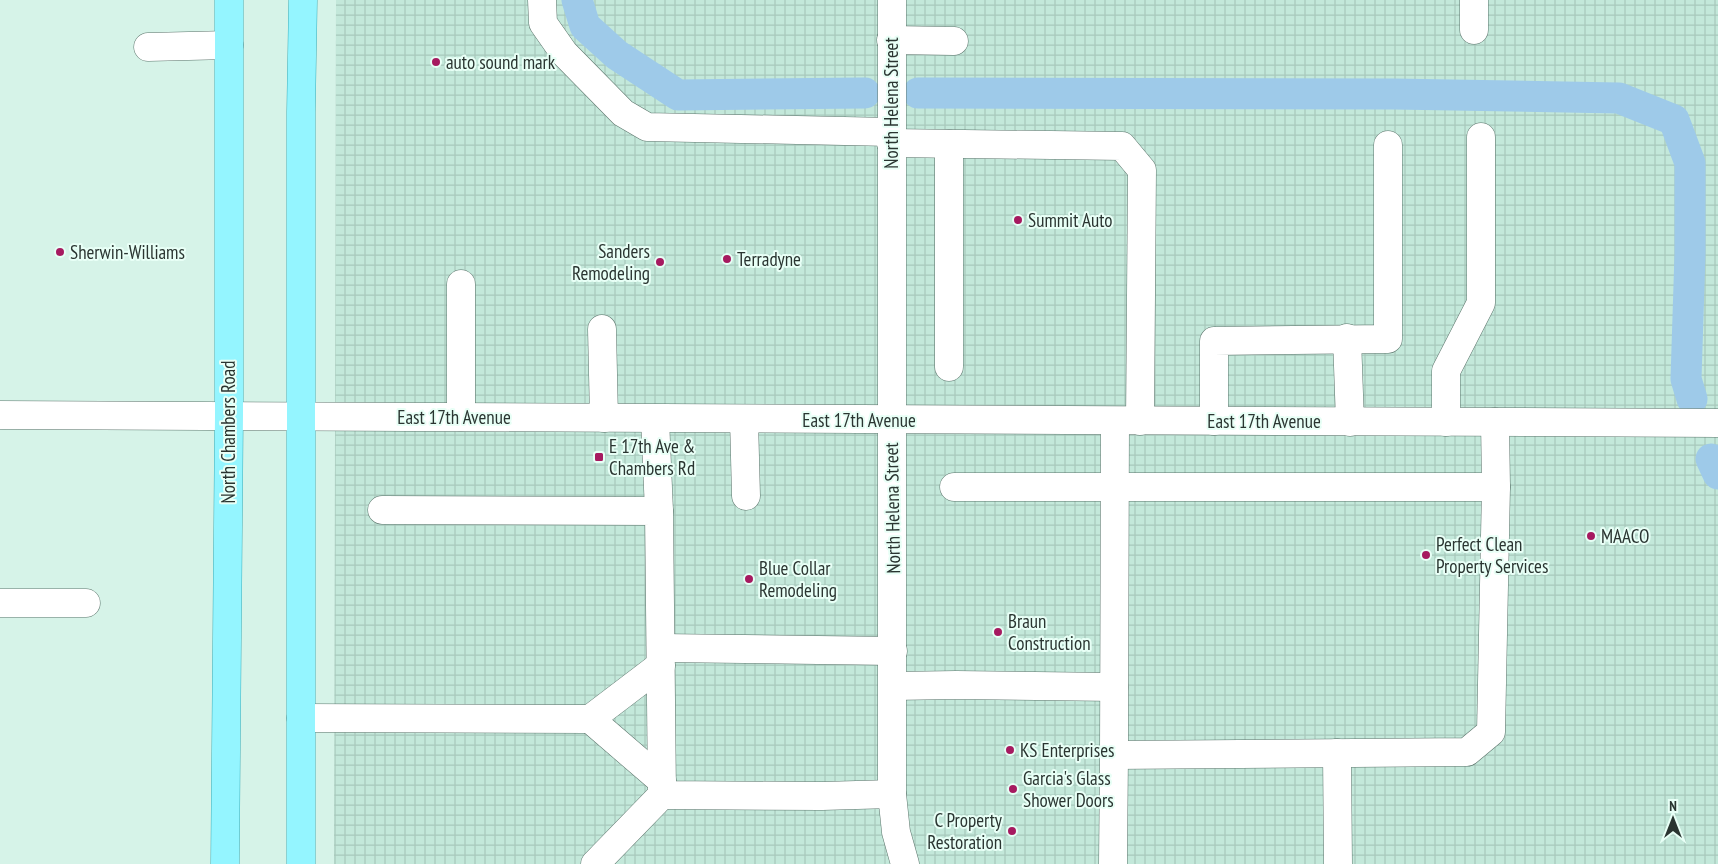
<svg xmlns="http://www.w3.org/2000/svg" width="1718" height="864" viewBox="0 0 1718 864" font-family="'PT Sans Narrow',sans-serif">
	<style>
		.industrial { fill: url(#industrial-grid) }
		.lines { fill: none; stroke-linecap: round; stroke-linejoin: round }
		.canal { stroke: #9ecae9; stroke-width: 31 }
		.minor-casing { stroke: #5c756c; stroke-width: 29 }
		.major-casing { stroke: #40adb7; stroke-width: 29 }
		.minor { stroke: #fff; stroke-width: 28 }
		.major { stroke: #94f5ff; stroke-width: 28 }
		.poi-dot { fill: #a61a60; stroke: #e8fff6; stroke-width: 2 }
		.labels { text-anchor: middle; stroke-width: 4; stroke-linejoin: round; paint-order: stroke }
		.poi-label { font-size: 19px; fill: #2a3531; stroke: #e8fff6; text-anchor: start }
		.street-label { font-size: 19px; fill: #2a3531; stroke: #e8fff6 }
	</style>
	<defs>
		<pattern id="industrial-grid" width="8" height="8" patternUnits="userSpaceOnUse" patternTransform="scale(1.25)"><rect width="8" height="8" fill="#c3e8da"/><path d="M0 4h8M4 0v8" fill="none" stroke="#a8c8bc"/></pattern>
	</defs>
	<rect width="100%" height="100%" fill="#d6f3e8"/>
	<polygon class="industrial" points="336,0 1718,0 1718,864 334,864"/>
	<g class="lines">
		<g class="canal">
			<polyline points="577,0 585,26 617,55 678,95 865,93"/>
			<polyline points="918,93 1394,94 1619,98 1674,120 1690,163 1690,254 1686,379 1692,399"/>
			<polyline points="1711,459 1718,474"/>
		</g>
		<g class="minor-casing">
			<g id="minor">
				<polyline points="542,0 543,23 564,53 623,113 647,127 891,132"/>
				<polyline points="892,0 892,794 896,832 905,864"/>
				<polyline points="1474,0 1474,30"/>
				<polyline points="891,40 954,41"/>
				<polyline points="148,47 229,45"/>
				<polyline points="891,143 1122,146 1142,170 1140,421"/>
				<polyline points="949,144 949,367"/>
				<polyline points="461,284 461,417"/>
				<polyline points="602,329 604,418"/>
				<polyline points="1347,338 1350,422"/>
				<path d="M0,415C573,415 1145,423 1718,423"/>
				<polyline points="655,419 659,511"/>
				<polyline points="744,419 746,496"/>
				<polyline points="1115,421 1114,755 1467,752 1491,732 1496,487"/>
				<polyline points="1214,421 1214,341 1388,339 1388,145"/>
				<polyline points="1446,422 1446,371 1481,303 1481,137"/>
				<polyline points="954,487 1496,487 1495,422"/>
				<polyline points="382,510 659,511 662,795 822,796 892,794"/>
				<polyline points="0,603 86,603"/>
				<polyline points="661,648 893,651"/>
				<polyline points="893,686 956,685 1114,687"/>
				<polyline points="301,718 590,719 661,665"/>
				<polyline points="590,719 662,781"/>
				<polyline points="1337,753 1338,864"/>
				<polyline points="595,864 662,795"/>
				<polyline points="1113,864 1114,755"/>
			</g>
		</g>
		<g class="major-casing">
			<g id="major">
				<polyline points="225,864 229,415 229,0"/>
				<polyline points="301,864 301,112 303,0"/>
			</g>
		</g>
		<use href="#minor" class="minor"/>
		<use href="#major" class="major"/>
	</g>
	<g class="poi-dot">
		<circle cx="436" cy="62" r="5"/>
		<circle cx="1018" cy="220" r="5"/>
		<circle cx="60" cy="252" r="5"/>
		<circle cx="727" cy="259" r="5"/>
		<circle cx="660" cy="262" r="5"/>
		<rect x="594" y="452" width="10" height="10" rx="2.5"/>
		<circle cx="1591" cy="536" r="5"/>
		<circle cx="1426" cy="555" r="5"/>
		<circle cx="749" cy="579" r="5"/>
		<circle cx="998" cy="632" r="5"/>
		<circle cx="1010" cy="750" r="5"/>
		<circle cx="1013" cy="789" r="5"/>
		<circle cx="1012" cy="831" r="5"/>
	</g>
	<g class="labels">
		<g class="poi-label">
			<text x="446" y="69">auto sound mark</text>
			<text x="1028" y="227">Summit Auto</text>
			<text x="650" y="258" text-anchor="end">Sanders<tspan x="650" dy="22">Remodeling</tspan></text>
			<text x="70" y="259">Sherwin-Williams</text>
			<text x="737" y="266">Terradyne</text>
			<text x="609" y="453">E 17th Ave &amp;<tspan x="609" dy="22">Chambers Rd</tspan></text>
			<text x="1601" y="543">MAACO</text>
			<text x="1436" y="551">Perfect Clean<tspan x="1436" dy="22">Property Services</tspan></text>
			<text x="759" y="575">Blue Collar<tspan x="759" dy="22">Remodeling</tspan></text>
			<text x="1008" y="628">Braun<tspan x="1008" dy="22">Construction</tspan></text>
			<text x="1020" y="757">KS Enterprises</text>
			<text x="1023" y="785">Garcia's Glass<tspan x="1023" dy="22">Shower Doors</tspan></text>
			<text x="1002" y="827" text-anchor="end">C Property<tspan x="1002" dy="22">Restoration</tspan></text>
		</g>
		<g class="street-label">
			<text transform="translate(891 103) rotate(-90)" y="7">North Helena Street</text>
			<text x="454" y="424">East 17th Avenue</text>
			<text x="859" y="427">East 17th Avenue</text>
			<text x="1264" y="428">East 17th Avenue</text>
			<text transform="translate(228 432) rotate(-90)" y="7">North Chambers Road</text>
			<text transform="translate(892 508) rotate(-91)" y="7">North Helena Street</text>
		</g>
	</g>
	<g transform="translate(1673 819)" stroke="#e8fff6" stroke-width="4" paint-order="stroke">
	<path d="M0-4L9 19L0 12L-9 19Z" fill="#2a3531"/>
	<text y="-8" font-size="14" font-weight="bold" text-anchor="middle" fill="#2a3531">N</text>
	</g>
</svg>
